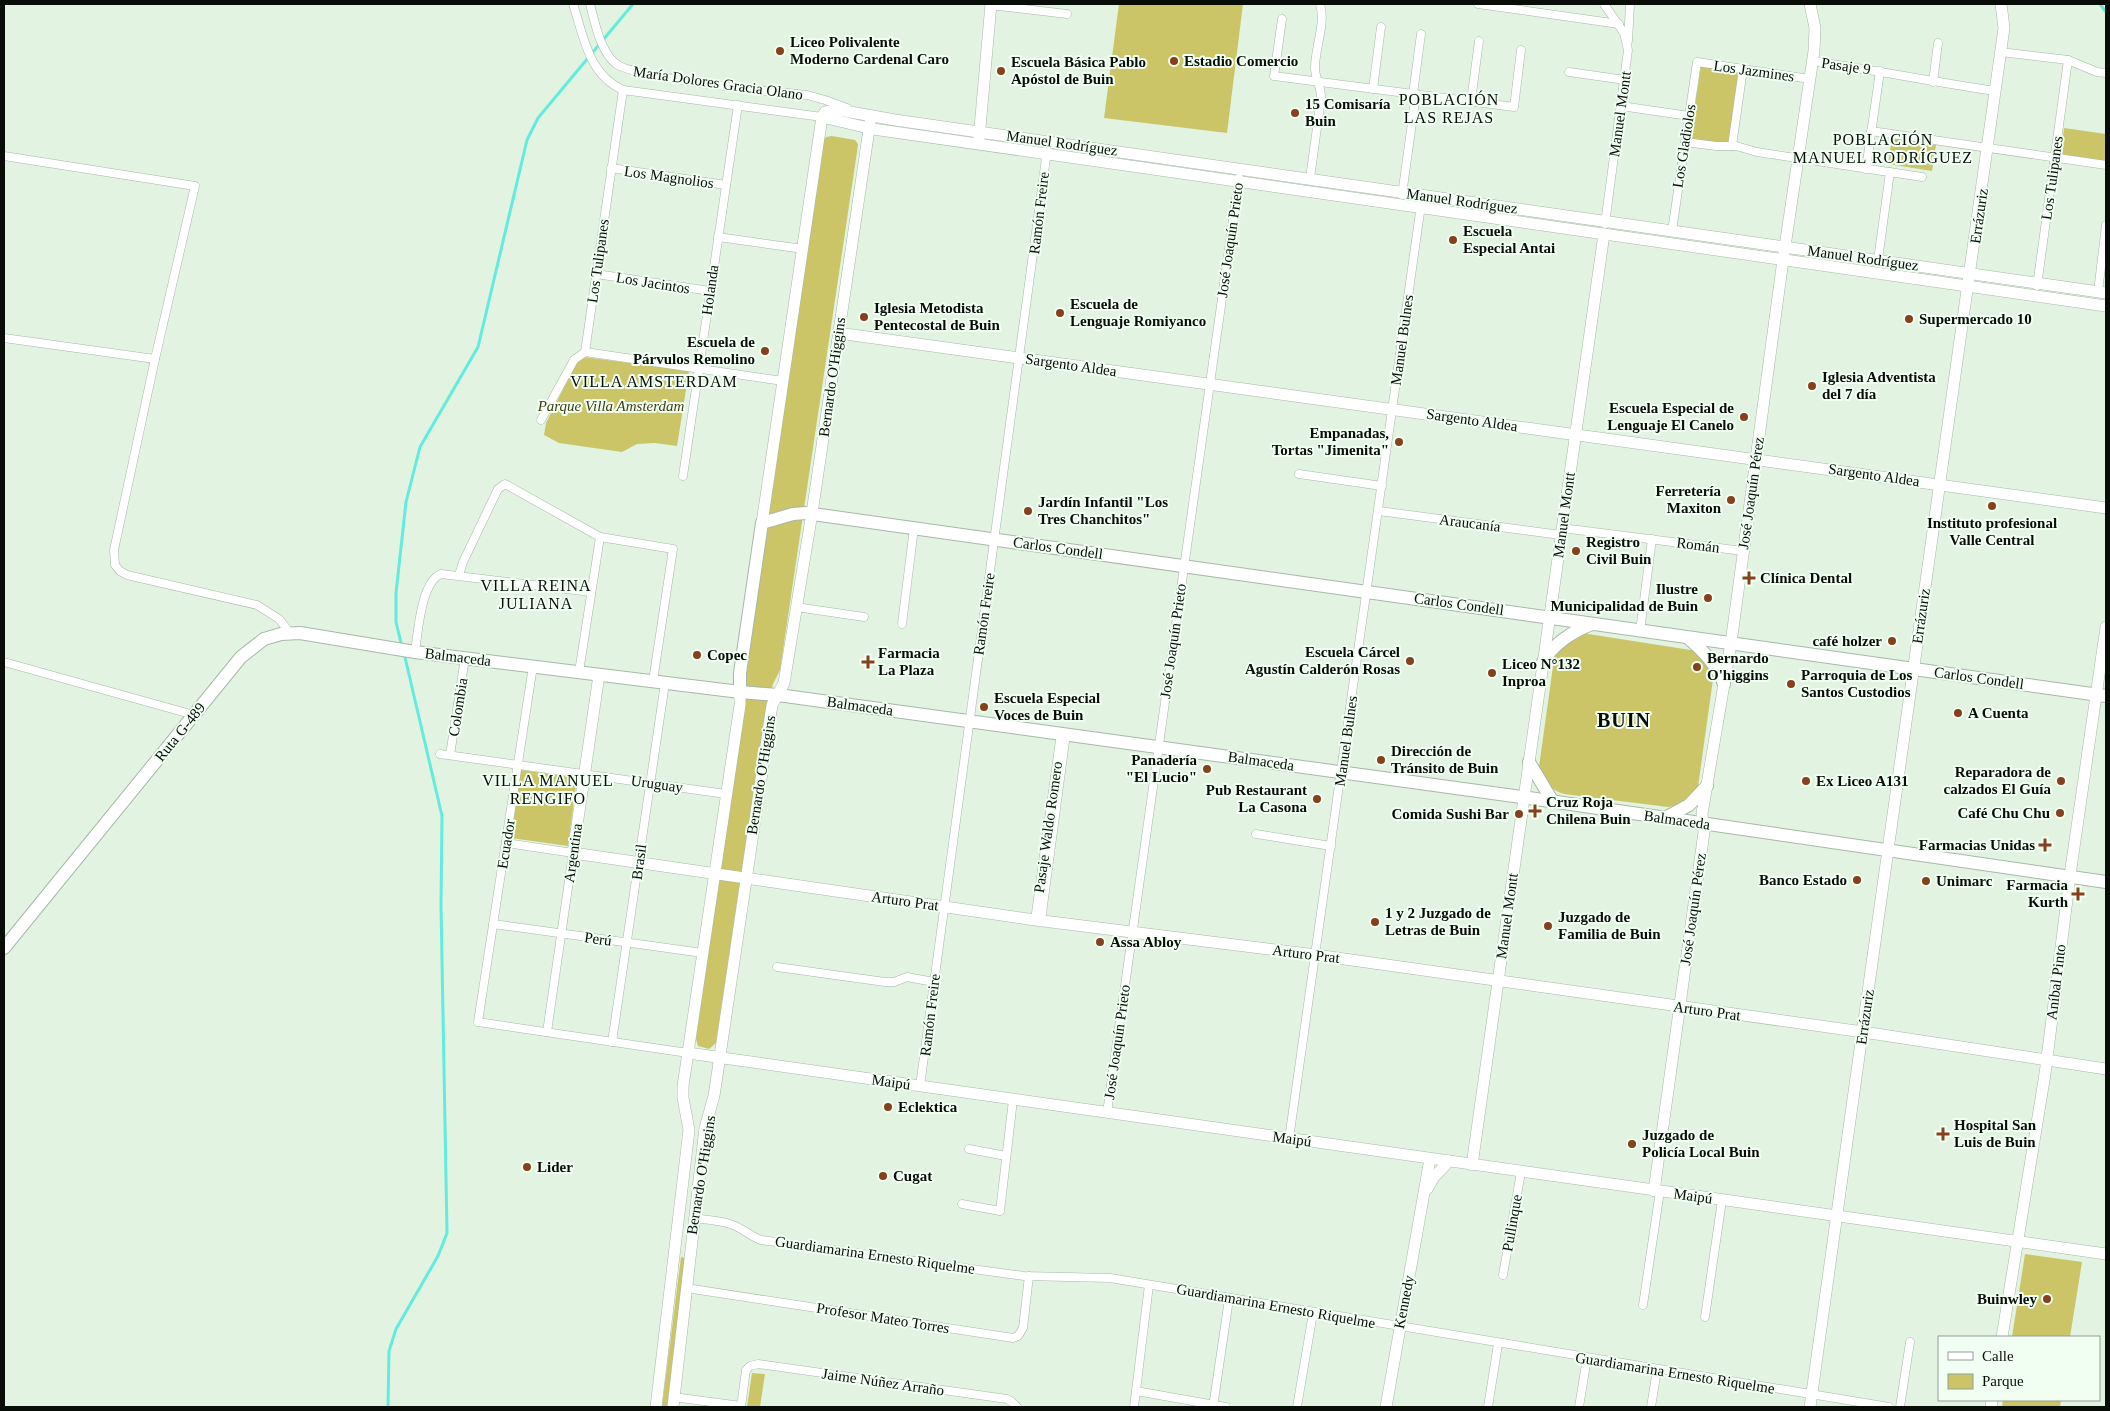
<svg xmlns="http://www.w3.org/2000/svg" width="2110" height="1411" viewBox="0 0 2110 1411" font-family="'Times New Roman',serif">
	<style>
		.green { fill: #cbc568 }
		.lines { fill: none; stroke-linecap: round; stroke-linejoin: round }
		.stream { stroke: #62ecde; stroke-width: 3 }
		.street-casing { stroke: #a8b8a8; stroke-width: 9 }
		.secondary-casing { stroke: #a8b8a8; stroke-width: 12 }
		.primary-casing { stroke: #a8b8a8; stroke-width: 14 }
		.street { stroke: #fff; stroke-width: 8 }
		.secondary { stroke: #fff; stroke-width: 11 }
		.primary { stroke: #fff; stroke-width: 12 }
		.poi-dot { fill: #87401d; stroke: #f1fff2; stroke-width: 2 }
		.labels { text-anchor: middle; stroke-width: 4; stroke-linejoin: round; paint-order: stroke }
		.poi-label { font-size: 15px; font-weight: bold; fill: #080d08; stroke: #f1fff2; text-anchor: start }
		.street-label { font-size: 15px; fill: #080d08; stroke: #f1fff2 }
		.park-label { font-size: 15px; font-style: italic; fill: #403d13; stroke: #f1fff2 }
		.neighbourhood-label { font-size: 16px; letter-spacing: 1px; fill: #080d08; stroke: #f1fff2 }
		.district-label { font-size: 20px; font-weight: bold; letter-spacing: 1px; fill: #080d08; stroke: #f1fff2 }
	</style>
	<rect width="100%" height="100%" fill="#e2f3e2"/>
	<g class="green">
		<polygon points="1119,4 1243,4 1227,133 1104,118"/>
		<polygon points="1701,66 1740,72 1729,145 1690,139"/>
		<polygon points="2064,128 2106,134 2106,161 2061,154"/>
		<polygon points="832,136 855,140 858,144 857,152 780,670 773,684 766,708 716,1043 709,1049 698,1046 696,1039 768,520 823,141 826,137"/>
		<polygon points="1892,138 1936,145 1932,171 1888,164"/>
		<polygon points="584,357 689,371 677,446 655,443 637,444 622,452 559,443 544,435 546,423 577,362"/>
		<path d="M1582,633L1697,651L1714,672L1698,787C1692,796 1678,806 1668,807L1564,794C1552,791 1541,779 1539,767L1555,652Z"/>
		<polygon points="521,770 577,778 568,846 511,838"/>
		<polygon points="2025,1254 2082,1262 2070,1337 2012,1337"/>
		<polygon points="681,1257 685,1258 667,1407 662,1407"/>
		<polygon points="752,1373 765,1374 760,1407 747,1407"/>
		<polygon points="2003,1400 2061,1400 2060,1407 2002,1407"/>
	</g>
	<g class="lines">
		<g class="stream">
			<polyline points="2100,4 2106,12"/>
			<polyline points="402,647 396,622 396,593 406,502 420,447 478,347 527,140 538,118 633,4"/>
			<polyline points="388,1407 389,1351 396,1329 438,1256 447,1233 441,905 442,816 404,653"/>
		</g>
		<g class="street-casing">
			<g id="street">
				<path d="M573,4C584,37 588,74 623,90L822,117"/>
				<path d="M590,4C595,23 600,50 615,63C631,78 776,92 807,95L825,100L847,108"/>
				<polyline points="1478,4 1619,24"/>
				<polyline points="1604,4 1624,33 1628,50 1605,224"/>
				<polyline points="990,5 1067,14"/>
				<polyline points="1282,19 1274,76 1514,107 1521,50"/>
				<polyline points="1628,41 1630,4"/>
				<polyline points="2001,52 2068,60 2097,72 2106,73"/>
				<path d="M1813,61C1874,70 1934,82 1995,91"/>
				<polyline points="1569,72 1625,80"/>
				<polyline points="1933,82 1938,43"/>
				<polyline points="1373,89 1381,27"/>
				<polyline points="1413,94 1421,34"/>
				<polyline points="1471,101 1479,41"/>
				<polyline points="1621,106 1689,116"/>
				<polyline points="1871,131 2106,165"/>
				<polyline points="1685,142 1716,146 1736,146 1757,152 1922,177"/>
				<polyline points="1732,146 1743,69"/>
				<polyline points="4,156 195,186 155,359 114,550 115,565 120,571 127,575 257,605 279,619 290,633"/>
				<polyline points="611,168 726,185"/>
				<polyline points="1866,169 1880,71"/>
				<path d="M1310,178L1321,99C1322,88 1315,79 1315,68C1315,47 1326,24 1320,4"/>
				<polyline points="1402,195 1416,94"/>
				<polyline points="1672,231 1697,62 1810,79"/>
				<polyline points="718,237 803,249"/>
				<polyline points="1878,260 1890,172"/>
				<polyline points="596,274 710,291"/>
				<polyline points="2037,286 2068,60"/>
				<polyline points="2098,292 2106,225"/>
				<polyline points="4,338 155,359"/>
				<polyline points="585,352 623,90"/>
				<polyline points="585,352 783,381"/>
				<polyline points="541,420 574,360 585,352"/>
				<polyline points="1299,474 1382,486"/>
				<polyline points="683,476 738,105"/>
				<polyline points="1379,511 1561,535"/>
				<polyline points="1562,528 1743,551"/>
				<polyline points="459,575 463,562 498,489 505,484 600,537 673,549 653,681"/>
				<polyline points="796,607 864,617"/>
				<polyline points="902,624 914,528"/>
				<polyline points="1640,631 1652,539"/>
				<path d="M415,652C418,632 421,582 441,574L591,592"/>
				<polyline points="4,662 194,715"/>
				<polyline points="533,666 478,1022 688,1053"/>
				<polyline points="579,672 600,537"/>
				<polyline points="440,754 726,794"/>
				<polyline points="450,755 465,658"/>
				<polyline points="1256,834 1331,846"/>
				<polyline points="506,843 573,853 547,1032"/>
				<polyline points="1035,920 1061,733"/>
				<polyline points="1041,921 1066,734"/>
				<polyline points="493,924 703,953"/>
				<polyline points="777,967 885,982 894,982 907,977 934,982"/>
				<polyline points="612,1042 665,683"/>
				<polyline points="920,1086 1047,151"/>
				<polyline points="1107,1113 1239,178"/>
				<polyline points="1289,1139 1421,205"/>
				<polyline points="969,1149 1006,1156"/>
				<polyline points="962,1204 1000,1211 1013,1100"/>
				<path d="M694,1218C705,1220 719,1220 730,1224C741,1227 750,1236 761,1240L1024,1276L1110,1278L1889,1407"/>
				<polyline points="1503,1275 1521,1172"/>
				<polyline points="686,1288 1013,1338 1018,1336 1023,1328 1029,1276"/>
				<polyline points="1643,1305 1660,1191"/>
				<polyline points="1705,1317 1722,1200"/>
				<polyline points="1136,1391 1226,1407"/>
				<polyline points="673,1397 741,1406"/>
				<polyline points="741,1407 746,1370 750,1366 758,1364 1007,1399 1012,1402 1017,1407"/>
				<polyline points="1134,1407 1149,1285"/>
				<polyline points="1213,1407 1229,1299"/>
				<polyline points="1297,1407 1313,1313"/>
				<polyline points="1488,1407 1498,1344"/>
				<polyline points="1579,1407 1587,1358"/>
				<polyline points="1651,1407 1657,1370"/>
				<polyline points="1900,1407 1910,1342"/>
			</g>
		</g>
		<g class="secondary-casing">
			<g id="secondary">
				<polyline points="822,117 825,112 839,110 895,120 2106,293"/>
				<polyline points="822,117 873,129 2106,306"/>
				<polyline points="979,139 991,4"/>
				<polyline points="838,333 2106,508"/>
				<polyline points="762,523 822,117"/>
				<polyline points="599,675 573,853 1035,920 1316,955 1863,1032 2106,1069"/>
				<polyline points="688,1053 2106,1254"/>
				<polyline points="1472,1165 1604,234"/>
				<polyline points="1427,1189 1434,1177 1449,1161"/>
				<polyline points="1654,1191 1704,832 1702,814 1731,643 1783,260 1814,51 1815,28 1810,4"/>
				<polyline points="2002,1337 2045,1074 2071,868 2106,627"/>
				<polyline points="656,1407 689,1130 683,1098 683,1086 740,705 740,692"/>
				<polyline points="673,1407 705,1128 714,1096 772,705 784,683 812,513 871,116"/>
				<polyline points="1386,1407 1430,1159"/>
				<path d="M1810,1407C1872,947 1943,489 2004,28L2001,4"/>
				<polyline points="1991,1407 1992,1400"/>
			</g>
		</g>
		<g class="primary-casing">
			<g id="primary">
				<path d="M1688,638C1704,651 1717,665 1724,684"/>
				<path d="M1543,662C1553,644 1573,631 1592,624"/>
				<polyline points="740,692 740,673 762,523 793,514 806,513 2106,696"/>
				<polyline points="1529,762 1553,802"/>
				<polyline points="1665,818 1689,805 1707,786"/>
				<polyline points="4,948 241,657 264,639 281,634 300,633 415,652 740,692 778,695 1536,799 2106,882"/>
			</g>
		</g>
		<use href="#street" class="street"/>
		<use href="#secondary" class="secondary"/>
		<use href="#primary" class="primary"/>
	</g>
	<g class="poi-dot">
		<circle cx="780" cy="51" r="5"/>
		<circle cx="1174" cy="61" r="5"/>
		<circle cx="1001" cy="71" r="5"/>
		<circle cx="1295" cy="113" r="5"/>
		<circle cx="1453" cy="240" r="5"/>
		<circle cx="1060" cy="313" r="5"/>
		<circle cx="864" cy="317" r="5"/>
		<circle cx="1909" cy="319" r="5"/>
		<circle cx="765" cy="351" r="5"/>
		<circle cx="1812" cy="386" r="5"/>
		<circle cx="1744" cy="417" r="5"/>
		<circle cx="1399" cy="442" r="5"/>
		<circle cx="1731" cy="500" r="5"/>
		<circle cx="1992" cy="506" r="5"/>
		<circle cx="1028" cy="511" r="5"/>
		<circle cx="1576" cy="551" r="5"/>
		<path d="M1746.5 570.5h5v5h5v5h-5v5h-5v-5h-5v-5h5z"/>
		<circle cx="1708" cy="598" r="5"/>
		<circle cx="1892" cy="641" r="5"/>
		<circle cx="697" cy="655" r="5"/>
		<circle cx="1410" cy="661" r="5"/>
		<path d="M865.5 654.5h5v5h5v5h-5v5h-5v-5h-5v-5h5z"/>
		<circle cx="1697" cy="667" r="5"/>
		<circle cx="1492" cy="673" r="5"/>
		<circle cx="1791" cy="684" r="5"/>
		<circle cx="984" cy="707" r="5"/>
		<circle cx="1958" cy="713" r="5"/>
		<circle cx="1381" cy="760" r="5"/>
		<circle cx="1207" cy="769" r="5"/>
		<circle cx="1806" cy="781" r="5"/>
		<circle cx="2061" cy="781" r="5"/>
		<circle cx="1317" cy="799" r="5"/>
		<path d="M1532.5 803.5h5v5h5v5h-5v5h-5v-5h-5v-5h5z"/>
		<circle cx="2060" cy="813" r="5"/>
		<circle cx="1519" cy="814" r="5"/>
		<path d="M2042.5 837.5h5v5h5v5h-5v5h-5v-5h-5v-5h5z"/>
		<circle cx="1857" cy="880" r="5"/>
		<circle cx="1926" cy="881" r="5"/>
		<path d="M2075.5 886.5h5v5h5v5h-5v5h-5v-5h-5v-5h5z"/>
		<circle cx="1375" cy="922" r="5"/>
		<circle cx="1548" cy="926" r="5"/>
		<circle cx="1100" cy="942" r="5"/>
		<circle cx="888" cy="1107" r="5"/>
		<path d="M1940.5 1126.5h5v5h5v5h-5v5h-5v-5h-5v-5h5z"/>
		<circle cx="1632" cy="1144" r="5"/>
		<circle cx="527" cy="1167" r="5"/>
		<circle cx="883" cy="1176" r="5"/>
		<circle cx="2047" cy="1299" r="5"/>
	</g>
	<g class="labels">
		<g class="poi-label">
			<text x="790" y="47">Liceo Polivalente<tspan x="790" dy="17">Moderno Cardenal Caro</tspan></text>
			<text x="1184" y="66">Estadio Comercio</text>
			<text x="1011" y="67">Escuela Básica Pablo<tspan x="1011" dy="17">Apóstol de Buin</tspan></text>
			<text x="1305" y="109">15 Comisaría<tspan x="1305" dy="17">Buin</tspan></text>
			<text x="1463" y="236">Escuela<tspan x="1463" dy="17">Especial Antai</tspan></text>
			<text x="1070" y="309">Escuela de<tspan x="1070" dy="17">Lenguaje Romiyanco</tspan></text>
			<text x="874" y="313">Iglesia Metodista<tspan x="874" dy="17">Pentecostal de Buin</tspan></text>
			<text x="1919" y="324">Supermercado 10</text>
			<text x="755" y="347" text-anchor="end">Escuela de<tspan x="755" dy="17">Párvulos Remolino</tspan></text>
			<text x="1822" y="382">Iglesia Adventista<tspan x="1822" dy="17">del 7 día</tspan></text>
			<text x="1734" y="413" text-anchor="end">Escuela Especial de<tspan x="1734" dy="17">Lenguaje El Canelo</tspan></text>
			<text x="1389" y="438" text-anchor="end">Empanadas,<tspan x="1389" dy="17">Tortas "Jimenita"</tspan></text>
			<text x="1721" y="496" text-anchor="end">Ferretería<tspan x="1721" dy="17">Maxiton</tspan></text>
			<text x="1038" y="507">Jardín Infantil "Los<tspan x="1038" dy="17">Tres Chanchitos"</tspan></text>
			<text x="1992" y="528" text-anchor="middle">Instituto profesional<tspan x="1992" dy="17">Valle Central</tspan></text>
			<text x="1586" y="547">Registro<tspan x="1586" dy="17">Civil Buin</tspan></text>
			<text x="1760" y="583">Clínica Dental</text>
			<text x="1698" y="594" text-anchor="end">Ilustre<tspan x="1698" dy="17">Municipalidad de Buin</tspan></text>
			<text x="1882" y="646" text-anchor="end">café holzer</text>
			<text x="1400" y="657" text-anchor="end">Escuela Cárcel<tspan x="1400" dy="17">Agustín Calderón Rosas</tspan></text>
			<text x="878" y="658">Farmacia<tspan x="878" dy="17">La Plaza</tspan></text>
			<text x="707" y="660">Copec</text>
			<text x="1707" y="663">Bernardo<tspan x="1707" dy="17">O'higgins</tspan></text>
			<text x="1502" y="669">Liceo N°132<tspan x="1502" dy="17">Inproa</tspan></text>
			<text x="1801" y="680">Parroquia de Los<tspan x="1801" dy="17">Santos Custodios</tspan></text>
			<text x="994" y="703">Escuela Especial<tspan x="994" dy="17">Voces de Buin</tspan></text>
			<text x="1968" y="718">A Cuenta</text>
			<text x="1391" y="756">Dirección de<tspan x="1391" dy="17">Tránsito de Buin</tspan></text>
			<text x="1197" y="765" text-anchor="end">Panadería<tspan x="1197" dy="17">"El Lucio"</tspan></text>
			<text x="2051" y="777" text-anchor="end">Reparadora de<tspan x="2051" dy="17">calzados El Guía</tspan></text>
			<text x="1816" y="786">Ex Liceo A131</text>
			<text x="1307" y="795" text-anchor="end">Pub Restaurant<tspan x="1307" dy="17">La Casona</tspan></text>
			<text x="1546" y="807">Cruz Roja<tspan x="1546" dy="17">Chilena Buin</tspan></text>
			<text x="2050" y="818" text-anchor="end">Café Chu Chu</text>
			<text x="1509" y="819" text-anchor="end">Comida Sushi Bar</text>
			<text x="2035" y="850" text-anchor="end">Farmacias Unidas</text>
			<text x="1847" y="885" text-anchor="end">Banco Estado</text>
			<text x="1936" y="886">Unimarc</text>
			<text x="2068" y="890" text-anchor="end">Farmacia<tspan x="2068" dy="17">Kurth</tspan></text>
			<text x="1385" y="918">1 y 2 Juzgado de<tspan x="1385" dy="17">Letras de Buin</tspan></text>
			<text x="1558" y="922">Juzgado de<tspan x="1558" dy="17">Familia de Buin</tspan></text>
			<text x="1110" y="947">Assa Abloy</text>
			<text x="898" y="1112">Eclektica</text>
			<text x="1954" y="1130">Hospital San<tspan x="1954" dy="17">Luis de Buin</tspan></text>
			<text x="1642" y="1140">Juzgado de<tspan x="1642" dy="17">Policía Local Buin</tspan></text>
			<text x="537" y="1172">Lider</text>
			<text x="893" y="1181">Cugat</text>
			<text x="2037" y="1304" text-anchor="end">Buinwley</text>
		</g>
		<g class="street-label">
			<text transform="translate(1846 66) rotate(8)" y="5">Pasaje 9</text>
			<text transform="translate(1754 71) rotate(8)" y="5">Los Jazmines</text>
			<text transform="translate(718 83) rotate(8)" y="5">María Dolores Gracia Olano</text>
			<text transform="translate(1620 114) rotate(-82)" y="5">Manuel Montt</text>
			<text transform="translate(1062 143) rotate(8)" y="5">Manuel Rodríguez</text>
			<text transform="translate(1684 146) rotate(-81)" y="5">Los Gladiolos</text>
			<text transform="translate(669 177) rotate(8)" y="5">Los Magnolios</text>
			<text transform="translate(2052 178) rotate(-82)" y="5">Los Tulipanes</text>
			<text transform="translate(1462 201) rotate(8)" y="5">Manuel Rodríguez</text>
			<text transform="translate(1039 213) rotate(-83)" y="5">Ramón Freire</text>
			<text transform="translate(1979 216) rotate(-82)" y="5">Errázuriz</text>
			<text transform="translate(1230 240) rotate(-82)" y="5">José Joaquín Prieto</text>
			<text transform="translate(1863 258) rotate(8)" y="5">Manuel Rodríguez</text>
			<text transform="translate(598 261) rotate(-82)" y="5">Los Tulipanes</text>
			<text transform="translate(653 283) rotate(9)" y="5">Los Jacintos</text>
			<text transform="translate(710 290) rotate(-82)" y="5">Holanda</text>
			<text transform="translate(1402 340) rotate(-82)" y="5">Manuel Bulnes</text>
			<text transform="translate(1071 365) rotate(8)" y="5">Sargento Aldea</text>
			<text transform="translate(832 377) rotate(-82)" y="5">Bernardo O'Higgins</text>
			<text transform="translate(1472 420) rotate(8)" y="5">Sargento Aldea</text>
			<text transform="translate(1874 475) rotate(8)" y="5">Sargento Aldea</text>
			<text transform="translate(1751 493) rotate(-82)" y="5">José Joaquín Pérez</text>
			<text transform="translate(1564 515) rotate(-82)" y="5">Manuel Montt</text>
			<text transform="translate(1470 523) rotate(7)" y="5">Araucanía</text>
			<text transform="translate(1698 545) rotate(7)" y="5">Román</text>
			<text transform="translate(1058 548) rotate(8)" y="5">Carlos Condell</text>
			<text transform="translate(1459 604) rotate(8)" y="5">Carlos Condell</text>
			<text transform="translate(984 614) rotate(-82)" y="5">Ramón Freire</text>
			<text transform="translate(1921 616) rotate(-82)" y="5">Errázuriz</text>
			<text transform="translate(1173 641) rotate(-82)" y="5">José Joaquín Prieto</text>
			<text transform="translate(458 657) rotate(7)" y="5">Balmaceda</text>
			<text transform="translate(1979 678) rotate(8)" y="5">Carlos Condell</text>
			<text transform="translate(860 706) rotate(8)" y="5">Balmaceda</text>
			<text transform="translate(458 707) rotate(-81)" y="5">Colombia</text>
			<text transform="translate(180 732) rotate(-51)" y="5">Ruta G-489</text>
			<text transform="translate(1346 741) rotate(-82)" y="5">Manuel Bulnes</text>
			<text transform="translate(1261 761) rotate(8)" y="5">Balmaceda</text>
			<text transform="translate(761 775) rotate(-81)" y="5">Bernardo O'Higgins</text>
			<text transform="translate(657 784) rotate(8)" y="5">Uruguay</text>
			<text transform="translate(1677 820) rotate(8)" y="5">Balmaceda</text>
			<text transform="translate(1048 827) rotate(-82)" y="5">Pasaje Waldo Romero</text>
			<text transform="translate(506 844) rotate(-81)" y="5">Ecuador</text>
			<text transform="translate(573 853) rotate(-82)" y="5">Argentina</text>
			<text transform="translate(639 862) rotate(-82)" y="5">Brasil</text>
			<text transform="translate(905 901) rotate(8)" y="5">Arturo Prat</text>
			<text transform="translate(1693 909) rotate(-82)" y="5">José Joaquín Pérez</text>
			<text transform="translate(1507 916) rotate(-82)" y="5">Manuel Montt</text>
			<text transform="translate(598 939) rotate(8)" y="5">Perú</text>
			<text transform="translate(1306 954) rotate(7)" y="5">Arturo Prat</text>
			<text transform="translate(2056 982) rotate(-83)" y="5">Aníbal Pinto</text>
			<text transform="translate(1707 1011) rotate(8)" y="5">Arturo Prat</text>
			<text transform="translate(930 1015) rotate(-83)" y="5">Ramón Freire</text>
			<text transform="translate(1865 1017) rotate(-82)" y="5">Errázuriz</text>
			<text transform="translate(1117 1042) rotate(-82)" y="5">José Joaquín Prieto</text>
			<text transform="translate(891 1082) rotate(8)" y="5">Maipú</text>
			<text transform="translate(1292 1139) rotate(8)" y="5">Maipú</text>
			<text transform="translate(701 1175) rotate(-81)" y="5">Bernardo O'Higgins</text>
			<text transform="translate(1693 1196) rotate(8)" y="5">Maipú</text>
			<text transform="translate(1512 1223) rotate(-80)" y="5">Pullinque</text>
			<text transform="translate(875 1255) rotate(8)" y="5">Guardiamarina Ernesto Riquelme</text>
			<text transform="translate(1404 1302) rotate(-79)" y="5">Kennedy</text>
			<text transform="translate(1276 1306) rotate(10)" y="5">Guardiamarina Ernesto Riquelme</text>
			<text transform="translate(883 1318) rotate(9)" y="5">Profesor Mateo Torres</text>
			<text transform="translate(1675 1373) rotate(9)" y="5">Guardiamarina Ernesto Riquelme</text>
			<text transform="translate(883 1382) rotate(8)" y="5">Jaime Núñez Arraño</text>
		</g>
		<g class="park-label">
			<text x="611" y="411">Parque Villa Amsterdam</text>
		</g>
		<g class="neighbourhood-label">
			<text x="1449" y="105">POBLACIÓN<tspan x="1449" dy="18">LAS REJAS</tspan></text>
			<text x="1883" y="145">POBLACIÓN<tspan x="1883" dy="18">MANUEL RODRÍGUEZ</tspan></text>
			<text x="654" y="387">VILLA AMSTERDAM</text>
			<text x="536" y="591">VILLA REINA<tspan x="536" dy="18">JULIANA</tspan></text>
			<text x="548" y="786">VILLA MANUEL<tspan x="548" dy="18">RENGIFO</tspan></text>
		</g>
		<g class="district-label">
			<text x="1624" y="727">BUIN</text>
		</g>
	</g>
	<rect width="2110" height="1411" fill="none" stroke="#080d08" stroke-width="10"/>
	<rect x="1938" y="1336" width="162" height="65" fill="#f1fff2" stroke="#949e94"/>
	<rect x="1948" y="1352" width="25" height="8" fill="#ffffff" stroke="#949e94"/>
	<text x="1982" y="1361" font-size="15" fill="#080d08">Calle</text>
	<rect x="1948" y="1374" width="25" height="15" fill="#cbc568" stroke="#949e94"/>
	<text x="1982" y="1386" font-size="15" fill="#080d08">Parque</text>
</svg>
